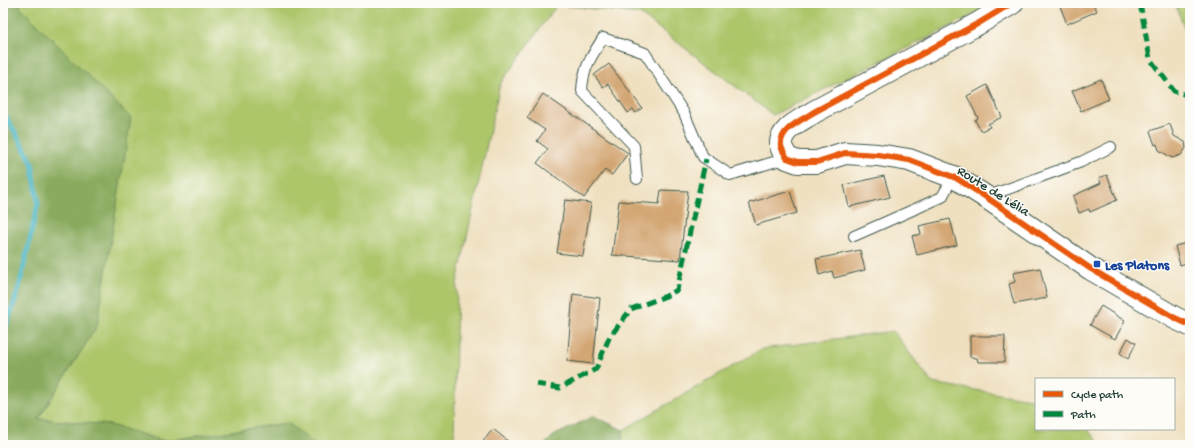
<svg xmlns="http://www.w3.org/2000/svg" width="1193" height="448" viewBox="0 0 1193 448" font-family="'Gochi Hand',sans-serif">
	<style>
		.green { fill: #adc66b; stroke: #668250 }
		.forest { fill: #8aab5f; stroke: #54744a }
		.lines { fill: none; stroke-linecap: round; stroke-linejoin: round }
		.stream { stroke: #45b4c1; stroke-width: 5 }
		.building { fill: #d3a673 }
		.lane-casing { stroke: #3e5549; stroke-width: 12 }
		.secondary-casing { stroke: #3e5549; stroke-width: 24 }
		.lane { stroke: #fff; stroke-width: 10 }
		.secondary { stroke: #fff; stroke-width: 22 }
		.quiet { stroke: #00873e; stroke-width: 5; stroke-dasharray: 10 5; stroke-linecap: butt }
		.cycleway-casing { stroke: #fdfcf7; stroke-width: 8 }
		.cycleway { stroke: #e8590c; stroke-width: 6 }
		.transit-dot { fill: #1a4fb4; stroke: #fdfcf7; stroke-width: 1.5 }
		.labels { text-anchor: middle; stroke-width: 3; stroke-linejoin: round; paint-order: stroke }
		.street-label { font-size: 14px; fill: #1f3d34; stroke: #fdfcf7 }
		.transit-label { font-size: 14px; font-weight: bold; fill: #164399; stroke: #fdfcf7; text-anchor: start }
	</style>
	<rect width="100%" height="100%" fill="#fdfcf7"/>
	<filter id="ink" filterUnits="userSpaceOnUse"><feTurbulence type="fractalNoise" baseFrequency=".025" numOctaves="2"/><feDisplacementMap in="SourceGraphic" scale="8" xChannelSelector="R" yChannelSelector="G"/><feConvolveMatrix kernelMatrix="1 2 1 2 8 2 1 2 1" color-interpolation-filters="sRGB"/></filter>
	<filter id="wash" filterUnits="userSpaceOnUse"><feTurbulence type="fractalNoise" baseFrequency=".012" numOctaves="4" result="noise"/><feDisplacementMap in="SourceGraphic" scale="16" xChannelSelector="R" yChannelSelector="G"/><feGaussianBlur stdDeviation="0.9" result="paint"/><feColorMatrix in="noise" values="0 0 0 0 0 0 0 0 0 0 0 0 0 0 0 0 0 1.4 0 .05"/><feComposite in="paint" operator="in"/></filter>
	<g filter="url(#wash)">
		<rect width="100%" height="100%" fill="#efe0c0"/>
		<g class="green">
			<polygon points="21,3 997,3 773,115 640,14 557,5 500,84 457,283 454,445 315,445 288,423 164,441 110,425 38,419 97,326 20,7"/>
			<polygon points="1175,3 1190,3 1190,43"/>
			<polygon points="893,331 932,383 1036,400 1036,429 1087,429 1101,445 622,445 623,430 762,349"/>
		</g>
		<g class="forest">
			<polygon points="3,3 21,3 20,7 131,118 97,326 38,419 110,425 164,441 288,423 315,445 3,445"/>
			<polygon points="594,416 623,430 622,445 544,445 553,436"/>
		</g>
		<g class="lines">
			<polyline class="stream" points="3,111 32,162 38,203 19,288 3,336"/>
		</g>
		<g id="blocks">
			<g class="building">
				<polygon points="1066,3 1093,3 1097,11 1067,24 1060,6"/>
				<polygon points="609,64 642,108 636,113 633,109 628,113 608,84 603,87 594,75"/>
				<polygon points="1101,79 1109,99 1081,111 1072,91"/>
				<polygon points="987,85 1002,117 988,124 990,127 981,131 975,120 978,118 967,96"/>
				<polygon points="543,94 628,153 612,175 605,170 584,198 537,163 548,149 537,141 545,130 527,118"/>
				<polygon points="1170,124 1174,136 1185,142 1186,148 1181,155 1172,158 1159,150 1157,144 1155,145 1150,131"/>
				<polygon points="1107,175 1117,200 1090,212 1089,209 1079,213 1073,196 1101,183 1099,178"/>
				<polygon points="884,176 890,197 849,207 844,185"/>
				<polygon points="661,190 688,191 680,260 612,255 619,201 659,204"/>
				<polygon points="790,191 797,213 756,225 749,203"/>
				<polygon points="565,200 591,203 583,256 557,253"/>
				<polygon points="950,219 957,245 917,255 912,236 921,234 919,226"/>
				<polygon points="1190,242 1190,262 1180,265 1175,246"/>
				<polygon points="860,250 865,270 834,278 832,271 819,275 816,259"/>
				<polygon points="1040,268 1047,298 1014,304 1009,284 1015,282 1013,273"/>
				<polygon points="573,294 600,298 593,364 567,361"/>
				<polygon points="1101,306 1125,321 1115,339 1090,325"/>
				<polygon points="970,336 1005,336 1004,362 978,362 977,358 970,357"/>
				<polygon points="1128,338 1136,343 1128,359 1120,353"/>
				<polygon points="493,429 513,445 480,445"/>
			</g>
		</g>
	</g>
	<g filter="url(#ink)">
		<use href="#blocks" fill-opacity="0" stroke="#3e5549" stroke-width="1"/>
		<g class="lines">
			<g class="lane-casing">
				<g id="lane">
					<path d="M637,179L634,146L582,91C583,68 591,57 603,38L645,53L684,113L703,157L730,175L787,158"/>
					<polyline points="986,197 1081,162 1111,147"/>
					<polyline points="854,236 942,197 953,177"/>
				</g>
			</g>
			<g class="secondary-casing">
				<path id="secondary" d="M1012,3L979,23L814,112C802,120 779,129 781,146C782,150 785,154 787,158L798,162H817L845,153L878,155L909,160L956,178L986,197L1091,269L1175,318L1190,325"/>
			</g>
			<use href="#lane" class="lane"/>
			<use href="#secondary" class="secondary"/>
			<g class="quiet">
				<polyline points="1140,3 1150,59 1174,91 1190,96"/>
				<polyline points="536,384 560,388 596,369 609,338 631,309 666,296 677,290 706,159"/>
			</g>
			<g class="cycleway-casing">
				<path id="cycleway" d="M1012,3L979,23L814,112C802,120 779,129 781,146C782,150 785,154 787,158L798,162H817L845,153L878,155L909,160L956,178L986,197L1091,269L1175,318L1190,325"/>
			</g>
			<use href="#cycleway" class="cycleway"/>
		</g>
	</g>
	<rect class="transit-dot" x="1093" y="260" width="8" height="8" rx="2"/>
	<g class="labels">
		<g class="street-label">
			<text transform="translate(994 190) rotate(32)" y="5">Route de Lélia</text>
		</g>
		<g class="transit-label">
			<text x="1105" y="269">Les Platons</text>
		</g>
	</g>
	<rect width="1193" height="448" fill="none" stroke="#fdfcf7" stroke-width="16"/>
	<rect x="1035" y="378" width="140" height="52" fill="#fdfcf7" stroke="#a4b0a9"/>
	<rect x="1043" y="391" width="20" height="6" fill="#e8590c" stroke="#a4b0a9"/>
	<text x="1071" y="398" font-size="12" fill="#1f3d34">Cycle path</text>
	<rect x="1043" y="411" width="20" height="6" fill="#00873e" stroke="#a4b0a9"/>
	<text x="1071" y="418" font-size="12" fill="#1f3d34">Path</text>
</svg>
